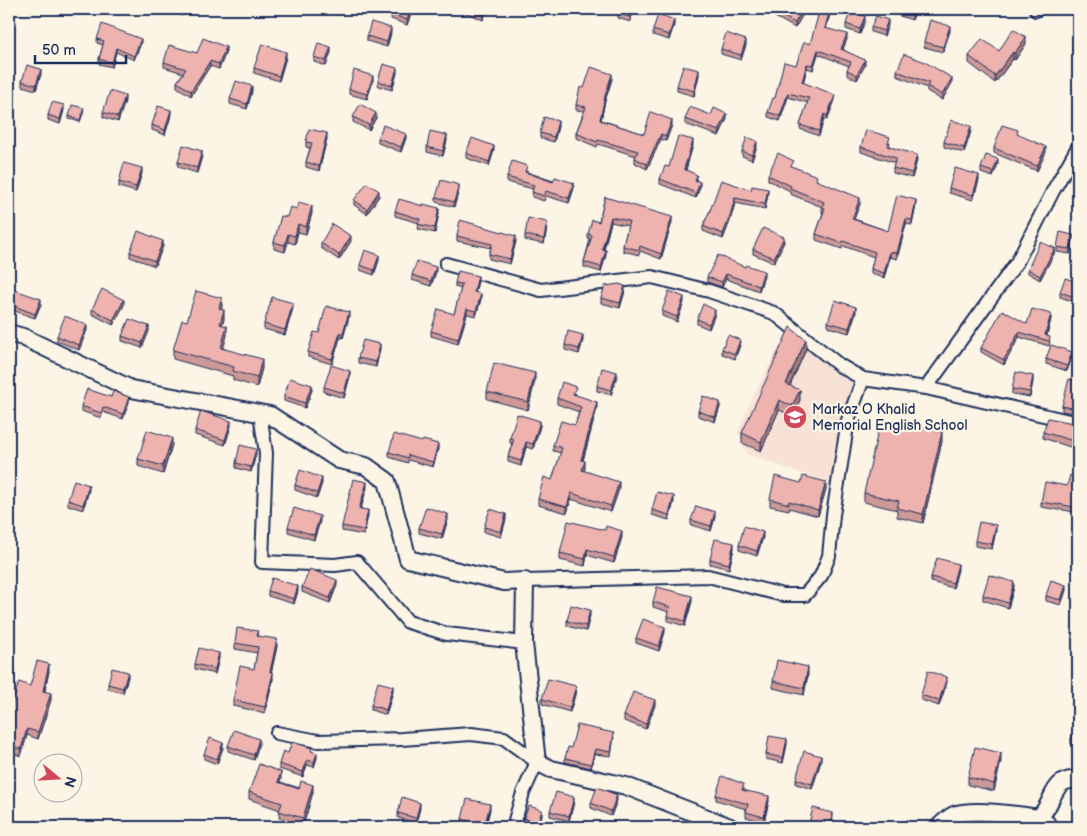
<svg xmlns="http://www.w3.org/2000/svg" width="1087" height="836" viewBox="0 0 1087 836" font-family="'Balsamiq Sans',sans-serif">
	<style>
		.built { fill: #f8e1d5 }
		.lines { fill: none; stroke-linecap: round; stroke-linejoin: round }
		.minor-casing { stroke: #1b2f5e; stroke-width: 16 }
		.major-casing { stroke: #1b2f5e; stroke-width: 20 }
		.minor { stroke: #fcf5e5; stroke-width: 12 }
		.major { stroke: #fcf5e5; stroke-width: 16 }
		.wall { fill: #cd9996; stroke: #1b2f5e }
		.shaded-wall { fill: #a77d7a; stroke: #1b2f5e }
		.building { fill: #eeb2af; stroke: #1b2f5e }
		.labels { text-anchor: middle; stroke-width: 4.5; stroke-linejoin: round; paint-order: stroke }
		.poi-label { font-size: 14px; fill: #1b2f5e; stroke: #fcf5e5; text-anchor: start }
	</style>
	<rect width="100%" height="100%" fill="#fcf5e5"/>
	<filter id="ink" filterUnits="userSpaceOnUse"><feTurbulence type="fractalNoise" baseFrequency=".02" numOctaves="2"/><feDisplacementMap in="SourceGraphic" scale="10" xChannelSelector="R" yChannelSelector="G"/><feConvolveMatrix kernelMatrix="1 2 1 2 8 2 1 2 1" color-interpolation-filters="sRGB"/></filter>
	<g filter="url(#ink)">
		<polygon class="built" points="790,329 853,384 832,484 747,454 738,432 751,401 784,337"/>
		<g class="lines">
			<g class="minor-casing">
				<g id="minor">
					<polyline points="1036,10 1037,9"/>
					<polyline points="446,264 541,290 652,277 709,291 774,313 839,365 863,379 926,388 1078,423"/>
					<polyline points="926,388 1017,262 1053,191 1078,147"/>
					<polyline points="260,414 266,453 262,562 335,565 357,562 408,622 447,634 524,643"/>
					<polyline points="525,581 708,576 783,595 805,595 821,576 829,556 833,515 848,420 863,379"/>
					<polyline points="277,733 318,741 402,739 471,734 504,738 537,762 523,793 513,827"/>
					<polyline points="1038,818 1048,822 1050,827"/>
				</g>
			</g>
			<g class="major-casing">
				<g id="major">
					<polyline points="9,333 23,337 131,389 270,415 339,460 366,466 387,481 408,559 504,582 525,581 524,643 537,762 551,769 626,786 730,827"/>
					<path d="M939,827C944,822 948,818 954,815C971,808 1019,815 1038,818C1055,805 1050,777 1078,780"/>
				</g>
			</g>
			<use href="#minor" class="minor"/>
			<use href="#major" class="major"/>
		</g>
		<g class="wall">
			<polygon points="169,9 185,9 183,16 169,11"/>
			<polygon points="412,9 412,11 407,25 391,19 391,14"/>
			<polygon points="464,9 487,9 483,20 464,12"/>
			<polygon points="634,9 630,22 618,18 618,13"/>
			<polygon points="701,9 711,9 710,12"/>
			<polygon points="774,9 806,9 795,28 773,16 773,11"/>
			<polygon points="891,9 916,9 912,20 891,13"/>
			<polygon points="830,14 826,28 847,39 843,49 865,65 857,80 847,75 847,70 849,66 818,54 813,70 807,68 803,83 835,100 827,120 824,119 819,136 800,129 800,125 808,103 788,97 780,121 768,117 768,112 796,65"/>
			<polygon points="865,21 860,34 846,29 846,24"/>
			<polygon points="674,25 669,40 653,35 653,30"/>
			<polygon points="888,25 884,36 871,32 871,27"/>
			<polygon points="950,31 943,52 924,47 924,42"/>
			<polygon points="391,33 387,47 367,41 367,36"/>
			<polygon points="97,39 141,43 134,60 116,52 112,67 99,64 99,59 103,45 97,43"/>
			<polygon points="1026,44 1015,60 1013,59 995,83 969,63 969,56 999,51"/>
			<polygon points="746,45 741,60 721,54 721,49"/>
			<polygon points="226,52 219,69 210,66 191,96 177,87 177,82 183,73 164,67 164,62 197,53"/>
			<polygon points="331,52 326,66 314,62 314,57"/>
			<polygon points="286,57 279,81 254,73 254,68"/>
			<polygon points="897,71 952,83 942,100 927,91 927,88 897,76"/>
			<polygon points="397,73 392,90 378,86 378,81"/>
			<polygon points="41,74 36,90 22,86 22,81"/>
			<polygon points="699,75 694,96 677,91 677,86"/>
			<polygon points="612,79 605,101 601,120 644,134 672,125 666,141 661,139 647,169 635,163 635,158 636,156 598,144 597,147 576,138 576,133 584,111 576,110 576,105 584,88"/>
			<polygon points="373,81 367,99 349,94 349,89"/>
			<polygon points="252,91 247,109 230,104 230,99"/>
			<polygon points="125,101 118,122 103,117 103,112"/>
			<polygon points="64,110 60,124 48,120 48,115"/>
			<polygon points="84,111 80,122 69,119 69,116"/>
			<polygon points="171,115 165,135 152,130 152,125"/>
			<polygon points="711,115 727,119 719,136 685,124 685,119"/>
			<polygon points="353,117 376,118 369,130 353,122"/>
			<polygon points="558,126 554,142 540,138 540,133"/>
			<polygon points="971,131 964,153 944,147 944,142"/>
			<polygon points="1018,135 1046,152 1037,171 994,153 994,148"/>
			<polygon points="327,138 319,171 306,167 306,162 310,148 306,147 306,142"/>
			<polygon points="378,138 406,138 401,152 378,143"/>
			<polygon points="447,140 443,156 427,152 427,147"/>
			<polygon points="890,142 889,146 917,160 912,178 893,173 893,168 895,163 861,152 861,147"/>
			<polygon points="693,145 686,170 697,180 697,181 700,187 696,198 660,184 660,179 669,167"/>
			<polygon points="757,146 752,160 742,156 742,151"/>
			<polygon points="494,150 489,166 466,158 466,153"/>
			<polygon points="202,156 197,173 178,167 178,162"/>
			<polygon points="998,164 993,177 981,173 981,168"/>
			<polygon points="794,167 817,181 860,204 854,219 888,231 916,205 912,225 906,224 897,259 890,257 884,278 871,274 871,269 874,257 843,246 842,249 816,240 816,234 823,213 822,213 822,207 790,194 790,191 768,180 768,175"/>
			<polygon points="527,171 527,172 574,188 569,203 546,196 544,201 532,197 533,189 507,182 507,177"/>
			<polygon points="142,173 136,192 119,187 119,182"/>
			<polygon points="979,180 973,200 949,193 949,188"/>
			<polygon points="459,190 454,207 436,202 436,197"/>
			<polygon points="751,190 768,194 765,209 735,203 730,221 723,239 703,231 703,226 711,208"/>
			<polygon points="379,196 367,214 354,205 354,200"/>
			<polygon points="605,197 672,222 661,259 640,251 639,255 623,251 623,246 628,226 611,222 604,250 606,255 601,272 584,267 584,262 590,239 588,239 588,234 599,222"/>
			<polygon points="395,211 439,213 435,233 418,229 419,223 395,216"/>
			<polygon points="312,213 306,234 298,232 295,244 288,242 285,252 274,249 274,242 287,217"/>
			<polygon points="547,227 544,244 525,240 525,235"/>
			<polygon points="457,236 516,241 510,264 489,259 489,254 491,248 457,241"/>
			<polygon points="1073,240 1070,254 1057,252 1057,247"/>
			<polygon points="351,241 339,260 321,248 321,243"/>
			<polygon points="784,242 774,263 753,254 753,249"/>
			<polygon points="163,246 155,266 130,257 130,252"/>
			<polygon points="1055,252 1040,280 1028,273 1028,269"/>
			<polygon points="379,260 374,275 360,270 360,265"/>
			<polygon points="745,267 764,276 759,291 726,279 722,287 707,282 707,277"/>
			<polygon points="436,272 431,286 412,280 412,275"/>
			<polygon points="478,281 475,292 481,299 476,316 467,314 458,344 431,336 431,331 454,314 461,289 455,287 455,283"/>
			<polygon points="1078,282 1078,303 1060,297 1060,292"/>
			<polygon points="9,288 41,304 35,318 9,309"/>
			<polygon points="625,291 620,308 601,303 601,298"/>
			<polygon points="684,302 677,322 662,316 662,311"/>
			<polygon points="124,305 113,325 92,314 92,309"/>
			<polygon points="222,307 221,309 224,319 222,325 227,335 223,348 262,368 257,387 233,380 233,376 173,359 173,350 187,321"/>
			<polygon points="293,308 285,335 264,329 264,324"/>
			<polygon points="856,312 849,333 828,327 828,322"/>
			<polygon points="715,314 709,329 697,324 697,319"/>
			<polygon points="349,317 343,338 340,338 332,364 308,357 308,352 319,333"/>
			<polygon points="1051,319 1047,335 1050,342 1049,346 1019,337 1004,365 981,352 981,348 1027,324"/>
			<polygon points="87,330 79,350 57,341 57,336"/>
			<polygon points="149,331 142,348 122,341 122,336"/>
			<polygon points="583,340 579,354 565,350 565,345"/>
			<polygon points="740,345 735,359 722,354 722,349"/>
			<polygon points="380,349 376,367 358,363 358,358"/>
			<polygon points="806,349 790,386 800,400 792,416 779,410 761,451 742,443 742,433"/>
			<polygon points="1072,357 1067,371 1046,364 1046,359"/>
			<polygon points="350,376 344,398 324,392 324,387"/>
			<polygon points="617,377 611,395 597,391 597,386"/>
			<polygon points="535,380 528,410 487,399 487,392"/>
			<polygon points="1033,381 1030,397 1012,394 1012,389"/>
			<polygon points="1078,382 1078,410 1074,410 1073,413 1062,411 1062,406"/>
			<polygon points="312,390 305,408 284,401 284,396"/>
			<polygon points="576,393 575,395 597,408 583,461 585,468 584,471 619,489 611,512 571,499 567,513 538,505 538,499 552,480 561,453 553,451 553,445 575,425 579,412 557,404 557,398"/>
			<polygon points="111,397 129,402 123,419 103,412 101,418 81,411 81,406"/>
			<polygon points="720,407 715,422 698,416 698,411"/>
			<polygon points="1078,424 1078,459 1075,459 1076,449 1043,438 1043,432"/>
			<polygon points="231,426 225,445 195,435 195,430"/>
			<polygon points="540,426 533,449 526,447 521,466 508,462 508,457 512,443 510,443 510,438"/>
			<polygon points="942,441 923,523 897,517 897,510 864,502 864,493"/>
			<polygon points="172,445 163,474 138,466 138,459"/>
			<polygon points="438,449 433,467 408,460 408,463 389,457 389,452"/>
			<polygon points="256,454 251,472 236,468 236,463"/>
			<polygon points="1078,477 1078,513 1059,509 1059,510 1041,507 1041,502 1067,486"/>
			<polygon points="322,483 317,498 295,490 295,485"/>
			<polygon points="367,487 361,509 368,515 364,535 342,531 342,526"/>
			<polygon points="826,489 818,516 789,508 789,510 770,506 770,499"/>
			<polygon points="89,490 83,510 68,505 68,500"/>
			<polygon points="674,501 669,520 652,515 652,510"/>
			<polygon points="715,517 711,531 691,525 691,520"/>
			<polygon points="448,519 442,539 419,533 419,528"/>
			<polygon points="506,519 501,537 484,532 484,527"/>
			<polygon points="320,521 314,540 288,532 288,527"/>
			<polygon points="996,530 992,549 975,546 975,541"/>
			<polygon points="622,537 614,563 587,555 585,566 560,560 560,553"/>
			<polygon points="763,537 757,556 739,550 739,545"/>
			<polygon points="734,548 729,569 710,564 710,559"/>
			<polygon points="958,569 953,588 931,582 931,577"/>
			<polygon points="337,585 330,603 302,592 302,587"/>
			<polygon points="1014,587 1008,608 983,600 983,595"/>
			<polygon points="1066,590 1061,605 1046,601 1046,596"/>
			<polygon points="268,591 298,591 294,604 268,596"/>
			<polygon points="692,601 685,626 668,621 668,616 669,612 653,607 653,602"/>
			<polygon points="590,615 586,631 567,626 567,621"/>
			<polygon points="665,632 659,651 636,643 636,638"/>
			<polygon points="258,636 277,646 271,673 273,679 265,713 233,706 233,700 254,669 257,653 235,649 235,643"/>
			<polygon points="219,658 215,674 195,669 195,664"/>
			<polygon points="49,671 45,691 51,700 38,739 27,735 21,756 9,752 9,712 30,686"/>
			<polygon points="808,674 804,695 773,688 773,681"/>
			<polygon points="128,677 123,693 108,689 108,684"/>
			<polygon points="947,682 939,706 921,700 921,695"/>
			<polygon points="393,691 386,715 371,710 371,705"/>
			<polygon points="576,691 570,712 542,704 542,699"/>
			<polygon points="655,705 646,729 624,721 624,716"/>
			<polygon points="1078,717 1078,747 1071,744 1071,739"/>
			<polygon points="614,737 611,756 595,754 591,768 565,762 565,758 571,748"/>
			<polygon points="259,744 254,760 228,751 228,746"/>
			<polygon points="787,744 783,763 766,759 766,754"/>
			<polygon points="223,748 217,764 204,759 204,754"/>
			<polygon points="312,752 317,758 314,767 307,765 303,777 279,769 279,764 288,753"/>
			<polygon points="821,761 812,789 796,784 796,779"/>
			<polygon points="1001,761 994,791 968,785 968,777"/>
			<polygon points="281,779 280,782 313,792 303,826 279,818 280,810 249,799 249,792"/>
			<polygon points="744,788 744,790 769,801 764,822 746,817 746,809 716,800 716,795"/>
			<polygon points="617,800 611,816 591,808 591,803"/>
			<polygon points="574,802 569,821 550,816 550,811"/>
			<polygon points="420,808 416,823 398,818 398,813"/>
			<polygon points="490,809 486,827 474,827 462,824 462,819"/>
			<polygon points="542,815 538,827 524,823 524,818"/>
		</g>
		<g class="shaded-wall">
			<polygon points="411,9 412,9 412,11 407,25 407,20"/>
			<polygon points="485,9 487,9 483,20 483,15"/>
			<polygon points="632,9 634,9 630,22 630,17"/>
			<polygon points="803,9 806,9 795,28 795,23"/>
			<polygon points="915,9 916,9 912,20 912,15"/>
			<polygon points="830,10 830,14 825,33 825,28"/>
			<polygon points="865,16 865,21 860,34 860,29"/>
			<polygon points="674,20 674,25 669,40 669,35"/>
			<polygon points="888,20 888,25 884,36 884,31"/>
			<polygon points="950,26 950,31 943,52 943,47"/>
			<polygon points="391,28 391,33 387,47 387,42"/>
			<polygon points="847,34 847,39 841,53 841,49"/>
			<polygon points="1026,37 1026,44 1015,60 1015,53"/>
			<polygon points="141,39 141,43 134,60 134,56"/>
			<polygon points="746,40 746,45 741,60 741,55"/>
			<polygon points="226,47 226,52 219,69 219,64"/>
			<polygon points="331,47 331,52 326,66 326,61"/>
			<polygon points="116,48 116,52 112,67 112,63"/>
			<polygon points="818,50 818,54 813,70 813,65"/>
			<polygon points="286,52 286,57 279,81 279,76"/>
			<polygon points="1013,52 1013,59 995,83 995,76"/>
			<polygon points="865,60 865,65 857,80 857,75"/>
			<polygon points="210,61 210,66 191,96 191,91"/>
			<polygon points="807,64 807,68 802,87 802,82"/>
			<polygon points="397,68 397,73 392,90 392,85"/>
			<polygon points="41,69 41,74 36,90 36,85"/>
			<polygon points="699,70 699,75 694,96 694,91"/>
			<polygon points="612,74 612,79 605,101 600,125 600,120 605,96"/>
			<polygon points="373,76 373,81 367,99 367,94"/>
			<polygon points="952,78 952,83 942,100 942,95"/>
			<polygon points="252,86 252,91 247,109 247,104"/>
			<polygon points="788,93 788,97 780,121 780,116"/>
			<polygon points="835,95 835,100 827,120 827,116"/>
			<polygon points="125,96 125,101 118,122 118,117"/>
			<polygon points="64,105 64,110 60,124 60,119"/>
			<polygon points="171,110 171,115 165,135 165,130"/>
			<polygon points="376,113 376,118 369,130 369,125"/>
			<polygon points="727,114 727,119 719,136 719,131"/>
			<polygon points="824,114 824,119 819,136 819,131"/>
			<polygon points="672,120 672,125 666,141 666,136"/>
			<polygon points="558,121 558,126 554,142 554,137"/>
			<polygon points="971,126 971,131 964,153 964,148"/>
			<polygon points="327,133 327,138 319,171 319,166"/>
			<polygon points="406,134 406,138 401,152 401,147"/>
			<polygon points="661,134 661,139 647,169 647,164"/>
			<polygon points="447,135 447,140 443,156 443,151"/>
			<polygon points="693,140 693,145 684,174 684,169"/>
			<polygon points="757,141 757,146 752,160 752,155"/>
			<polygon points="494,146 494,150 489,166 489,162"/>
			<polygon points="1046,147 1046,152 1037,171 1037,166"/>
			<polygon points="202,151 202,156 197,173 197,168"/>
			<polygon points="917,155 917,160 912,178 912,173"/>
			<polygon points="998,159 998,164 993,177 993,172"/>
			<polygon points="142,168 142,173 136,192 136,187"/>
			<polygon points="979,175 979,180 973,200 973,195"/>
			<polygon points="700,182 700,187 696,198 696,193"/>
			<polygon points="574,183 574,188 569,203 569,198"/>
			<polygon points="459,185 459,190 454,207 454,202"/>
			<polygon points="768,189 768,194 765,209 765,204"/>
			<polygon points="379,191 379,196 367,214 367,209"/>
			<polygon points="735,198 735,203 730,221 723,239 723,234"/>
			<polygon points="860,198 860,204 852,224 852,219"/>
			<polygon points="916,200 916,205 912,225 912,220"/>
			<polygon points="312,206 312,213 306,234 306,227"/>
			<polygon points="439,208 439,213 435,233 435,228"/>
			<polygon points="611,217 611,222 602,254 602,249"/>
			<polygon points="672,217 672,222 661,259 661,254"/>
			<polygon points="906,219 906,224 897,259 897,253"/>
			<polygon points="547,222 547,227 544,244 544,239"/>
			<polygon points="298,224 298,232 295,244 295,236"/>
			<polygon points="288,234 288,242 285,252 285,245"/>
			<polygon points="1073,235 1073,240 1070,254 1070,249"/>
			<polygon points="351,236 351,241 339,260 339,255"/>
			<polygon points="516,236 516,241 510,264 510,259"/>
			<polygon points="784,237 784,242 774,263 774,258"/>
			<polygon points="163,241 163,246 155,266 155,261"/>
			<polygon points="1055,248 1055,252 1040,280 1040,276"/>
			<polygon points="606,250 606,255 601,272 601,267"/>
			<polygon points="890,252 890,257 884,278 884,273"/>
			<polygon points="379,255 379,260 374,275 374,270"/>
			<polygon points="436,267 436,272 431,286 431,281"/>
			<polygon points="764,271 764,276 759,291 759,286"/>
			<polygon points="726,274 726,279 722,287 722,282"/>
			<polygon points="478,276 478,281 474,297 474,292"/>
			<polygon points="625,286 625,291 620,308 620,303"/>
			<polygon points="481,294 481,299 476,316 476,311"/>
			<polygon points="684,297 684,302 677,322 677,317"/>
			<polygon points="222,298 222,307 219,317 219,308"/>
			<polygon points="41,299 41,304 35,318 35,314"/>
			<polygon points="124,300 124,305 113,325 113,320"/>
			<polygon points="293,303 293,308 285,335 285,330"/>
			<polygon points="856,307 856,312 849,333 849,328"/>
			<polygon points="467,309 467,314 458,344 458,339"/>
			<polygon points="224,310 224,319 220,333 220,324"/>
			<polygon points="715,310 715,314 709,329 709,324"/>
			<polygon points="349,312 349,317 343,338 343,333"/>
			<polygon points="1051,314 1051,319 1045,340 1045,335"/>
			<polygon points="87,325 87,330 79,350 79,345"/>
			<polygon points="149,326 149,331 142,348 142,343"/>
			<polygon points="227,326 227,335 221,357 221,348"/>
			<polygon points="1019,332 1019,337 1004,365 1004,360"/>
			<polygon points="340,333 340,338 332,364 332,359"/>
			<polygon points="583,335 583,340 579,354 579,349"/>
			<polygon points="740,340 740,345 735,359 735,354"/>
			<polygon points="806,340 806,349 786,394 786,384"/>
			<polygon points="380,344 380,349 376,367 376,362"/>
			<polygon points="1072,352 1072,357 1067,371 1067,366"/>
			<polygon points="262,359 262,368 257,387 257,378"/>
			<polygon points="350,371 350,376 344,398 344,393"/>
			<polygon points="617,372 617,377 611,395 611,390"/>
			<polygon points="535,373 535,380 528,410 528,402"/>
			<polygon points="1033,376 1033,381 1030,397 1030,392"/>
			<polygon points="312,385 312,390 305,408 305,403"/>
			<polygon points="800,390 800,400 792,416 792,406"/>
			<polygon points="129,397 129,402 123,419 123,414"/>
			<polygon points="779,400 779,410 761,451 761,442"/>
			<polygon points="597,402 597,408 581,466 581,460"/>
			<polygon points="720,402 720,407 715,422 715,417"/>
			<polygon points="231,421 231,426 225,445 225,440"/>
			<polygon points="540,421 540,426 533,449 533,444"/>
			<polygon points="942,432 942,441 923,523 923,514"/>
			<polygon points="172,438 172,445 163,474 163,466"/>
			<polygon points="526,442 526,447 521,466 521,461"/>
			<polygon points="438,444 438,449 433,467 433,462"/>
			<polygon points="256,449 256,454 251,472 251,467"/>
			<polygon points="585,461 585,468 582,477 582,470"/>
			<polygon points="322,478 322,483 317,498 317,493"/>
			<polygon points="367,482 367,487 359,514 359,509"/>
			<polygon points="619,482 619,489 611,512 611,506"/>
			<polygon points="826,482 826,489 818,516 818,510"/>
			<polygon points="89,485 89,490 83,510 83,505"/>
			<polygon points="571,493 571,499 567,513 567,507"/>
			<polygon points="674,496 674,501 669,520 669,515"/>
			<polygon points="368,510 368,515 364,535 364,530"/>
			<polygon points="715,512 715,517 711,531 711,526"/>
			<polygon points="448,514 448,519 442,539 442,534"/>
			<polygon points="506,514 506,519 501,537 501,532"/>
			<polygon points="320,516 320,521 314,540 314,535"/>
			<polygon points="996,525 996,530 992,549 992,544"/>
			<polygon points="622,531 622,537 614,563 614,557"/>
			<polygon points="763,532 763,537 757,556 757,551"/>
			<polygon points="734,543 734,548 729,569 729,564"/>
			<polygon points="587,549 587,555 585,566 585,559"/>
			<polygon points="958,564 958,569 953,588 953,583"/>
			<polygon points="337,580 337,585 330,603 330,598"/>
			<polygon points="1014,582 1014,587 1008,608 1008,603"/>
			<polygon points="1066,585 1066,590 1061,605 1061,600"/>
			<polygon points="298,586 298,591 294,604 294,599"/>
			<polygon points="692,596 692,601 685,626 685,621"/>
			<polygon points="590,610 590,615 586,631 586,626"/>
			<polygon points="665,627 665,632 659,651 659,646"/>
			<polygon points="277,639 277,646 270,679 270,672"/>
			<polygon points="219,653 219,658 215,674 215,669"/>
			<polygon points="49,664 49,671 43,698 43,691"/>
			<polygon points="808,667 808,674 804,695 804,688"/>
			<polygon points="128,672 128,677 123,693 123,688"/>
			<polygon points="273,673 273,679 265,713 265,707"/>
			<polygon points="947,677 947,682 939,706 939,701"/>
			<polygon points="393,686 393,691 386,715 386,710"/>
			<polygon points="576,686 576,691 570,712 570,707"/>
			<polygon points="51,693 51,700 38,739 38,732"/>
			<polygon points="655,700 655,705 646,729 646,724"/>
			<polygon points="27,729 27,735 21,756 21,749"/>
			<polygon points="259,739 259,744 254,760 254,755"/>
			<polygon points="787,739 787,744 783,763 783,758"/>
			<polygon points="223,743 223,748 217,764 217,759"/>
			<polygon points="595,749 595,754 591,768 591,764"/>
			<polygon points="317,753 317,758 314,767 314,762"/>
			<polygon points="1001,753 1001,761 994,791 994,784"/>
			<polygon points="821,756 821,761 812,789 812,784"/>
			<polygon points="307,760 307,765 303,777 303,772"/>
			<polygon points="281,772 281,779 278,789 278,782"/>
			<polygon points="313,785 313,792 303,826 303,818"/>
			<polygon points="13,789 13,794 9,810 9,805"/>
			<polygon points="617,795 617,800 611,816 611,811"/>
			<polygon points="769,796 769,801 764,822 764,817"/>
			<polygon points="574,797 574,802 569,821 569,816"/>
			<polygon points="420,803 420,808 416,823 416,818"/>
			<polygon points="490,804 490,809 485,827 485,825"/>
			<polygon points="542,810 542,815 538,827 538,823"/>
			<polygon points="833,813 833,818 830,827 829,827"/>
		</g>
		<g class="building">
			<polygon points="176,9 183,9 183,11"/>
			<polygon points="393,9 411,9 407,20 391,14"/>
			<polygon points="467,9 485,9 483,15"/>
			<polygon points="619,9 632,9 630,17 618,13"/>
			<polygon points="774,9 803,9 795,23 773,11"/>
			<polygon points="820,9 827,9 830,10 825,28 847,34 841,49 865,60 857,75 847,70 851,62 818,50 813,65 807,64 802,82 835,95 827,116 824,114 819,131 800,125 809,98 788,93 780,116 768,112 773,98 775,98 784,62 796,65 804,42 810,44"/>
			<polygon points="894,9 915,9 912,15"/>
			<polygon points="850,12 865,16 860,29 846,24"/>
			<polygon points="658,14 674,20 669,35 653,30"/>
			<polygon points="876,16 888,20 884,31 871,27"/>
			<polygon points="930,20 950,26 943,47 924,42"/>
			<polygon points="371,22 391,28 387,42 367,36"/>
			<polygon points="102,24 141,39 134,56 116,48 112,63 99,59 104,41 97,39"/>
			<polygon points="1013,29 1026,37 1015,53 1013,52 995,76 969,56 982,39 999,51"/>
			<polygon points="726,33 746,40 741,55 721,49"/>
			<polygon points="203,38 226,47 219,64 210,61 191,91 177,82 186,69 164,62 169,45 197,53"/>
			<polygon points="318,43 331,47 326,61 314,57"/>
			<polygon points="262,44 286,52 279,76 254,68"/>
			<polygon points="904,54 925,62 952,78 942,95 927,86 929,83 897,71"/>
			<polygon points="383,64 397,68 392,85 378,81"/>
			<polygon points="27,65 41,69 36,85 22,81"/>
			<polygon points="683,66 699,70 694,91 677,86"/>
			<polygon points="591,67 612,74 605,96 600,120 644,134 651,112 672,120 666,136 661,134 647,164 635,158 638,151 598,140 597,142 576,133 586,107 576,105 580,87 584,88"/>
			<polygon points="354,70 373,76 367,94 349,89"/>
			<polygon points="236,81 252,86 247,104 230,99"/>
			<polygon points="110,91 125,96 118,117 103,112"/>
			<polygon points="52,102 64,105 60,119 48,115"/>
			<polygon points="360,104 376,113 369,125 353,117"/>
			<polygon points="72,105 84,108 80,120 69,116"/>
			<polygon points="158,106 171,110 165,130 152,125"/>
			<polygon points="690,107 711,115 714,108 727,114 719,131 685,119"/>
			<polygon points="544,117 558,121 554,137 540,133"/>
			<polygon points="951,120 971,126 964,148 944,142"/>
			<polygon points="383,125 406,134 401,147 378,138"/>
			<polygon points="1002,125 1018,130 1017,134 1046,147 1037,166 994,148"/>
			<polygon points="309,129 327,133 319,166 306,162 312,143 306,142"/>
			<polygon points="866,130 890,137 887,146 917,155 912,173 893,168 896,158 861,147"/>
			<polygon points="430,131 447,135 443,151 427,147"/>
			<polygon points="678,136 693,140 684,169 697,175 695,180 700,182 696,193 660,179 665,166 669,167"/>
			<polygon points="747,137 757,141 752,155 742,151"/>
			<polygon points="472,138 494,146 489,162 466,153"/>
			<polygon points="183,145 202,151 197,168 178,162"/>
			<polygon points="778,153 794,161 791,166 817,176 816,180 860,198 852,219 888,231 897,195 916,200 912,220 906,219 897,253 890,252 884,273 871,269 875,252 843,241 842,243 816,234 825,208 822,207 824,202 790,188 791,186 768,175"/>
			<polygon points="986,155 998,159 993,172 981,168"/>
			<polygon points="512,161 527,166 525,172 553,182 555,177 574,183 569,198 546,191 544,196 532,192 534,185 507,177"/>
			<polygon points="124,163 142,168 136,187 119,182"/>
			<polygon points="955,168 979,175 973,195 949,188"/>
			<polygon points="441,180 459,185 454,202 436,197"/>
			<polygon points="721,180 751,190 752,186 768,189 765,204 735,198 730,216 723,234 703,226 711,208"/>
			<polygon points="367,183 379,191 367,209 354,200"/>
			<polygon points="605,197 672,217 661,254 640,246 639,250 623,246 629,221 611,217 602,249 606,250 601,267 584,262 592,235 588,234 592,220 599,222"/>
			<polygon points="399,199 423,206 423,204 439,208 435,228 418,224 420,219 395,211"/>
			<polygon points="299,202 312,206 306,227 298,224 295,236 288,234 285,245 274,242 281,216 287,217 290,207 297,209"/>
			<polygon points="528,218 547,222 544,239 525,235"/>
			<polygon points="460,220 516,236 510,259 489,254 492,244 457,236"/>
			<polygon points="332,224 351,236 339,255 321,243"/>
			<polygon points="763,228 784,237 774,258 753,249"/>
			<polygon points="138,231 163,241 155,261 130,252"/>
			<polygon points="1060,232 1073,235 1070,249 1057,247"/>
			<polygon points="1040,242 1055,248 1040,276 1028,269"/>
			<polygon points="365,250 379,255 374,270 360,265"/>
			<polygon points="718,255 745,267 746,265 764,271 759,286 726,274 722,282 707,277"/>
			<polygon points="417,261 436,267 431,281 412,275"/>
			<polygon points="458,271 478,276 474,292 481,294 476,311 467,309 458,339 431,331 438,309 454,314 462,284 455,283"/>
			<polygon points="1065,278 1078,282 1078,298 1060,292"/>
			<polygon points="619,284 625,286 620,303 601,298 605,286"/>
			<polygon points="9,288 41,299 35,314 9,304"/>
			<polygon points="102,289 124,300 113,320 92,309"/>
			<polygon points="196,291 222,298 219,308 224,310 220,324 227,326 221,348 262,359 257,378 233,371 234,367 173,350 182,320 187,321"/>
			<polygon points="669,291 684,297 677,317 662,311"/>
			<polygon points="272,297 293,303 285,330 264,324"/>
			<polygon points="835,300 856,307 849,328 828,322"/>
			<polygon points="703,304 715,310 709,324 697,319"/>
			<polygon points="326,306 349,312 343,333 340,333 332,359 308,352 314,332 319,333"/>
			<polygon points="1032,309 1051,314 1045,335 1050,337 1049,341 1019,332 1004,360 981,348 1002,310 1027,324"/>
			<polygon points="65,316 87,325 79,345 57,336"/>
			<polygon points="129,319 149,326 142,343 122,336"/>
			<polygon points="790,327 806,340 786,384 800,390 792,406 779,400 761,442 742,433"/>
			<polygon points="568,331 583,335 579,349 565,345"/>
			<polygon points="728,335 740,340 735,354 722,349"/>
			<polygon points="363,340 380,344 376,362 358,358"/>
			<polygon points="1051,345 1072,352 1067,366 1046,359"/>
			<polygon points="494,363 535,373 528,402 487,392"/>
			<polygon points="331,365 350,371 344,393 324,387"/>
			<polygon points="602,368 617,372 611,390 597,386"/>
			<polygon points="1016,372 1033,376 1030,392 1012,389"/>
			<polygon points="290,378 312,385 305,403 284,396"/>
			<polygon points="1069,379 1078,382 1078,405 1074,405 1073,408 1062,406"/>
			<polygon points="562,382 576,387 573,394 597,402 581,460 585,461 582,470 619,482 611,506 571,493 567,507 538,499 544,477 552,480 562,448 553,445 561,421 575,425 581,407 557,398"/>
			<polygon points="87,389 111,397 113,391 129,397 123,414 103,407 101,413 81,406"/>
			<polygon points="703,396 720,402 715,417 698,411"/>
			<polygon points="201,411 231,421 225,440 195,430"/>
			<polygon points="517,414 540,421 533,444 526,442 521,461 508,457 514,439 510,438"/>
			<polygon points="1048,418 1078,424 1078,453 1075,452 1077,442 1043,432"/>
			<polygon points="880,422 916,430 916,426 942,432 923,514 897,508 899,501 864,493"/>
			<polygon points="147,430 172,438 163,466 138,459"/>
			<polygon points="394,434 422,442 423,440 438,444 433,462 408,455 408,458 389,452"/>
			<polygon points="240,445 256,449 251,467 236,463"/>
			<polygon points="300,470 322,478 317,493 295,485"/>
			<polygon points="1070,475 1078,477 1078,508 1059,504 1059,505 1041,502 1045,482 1067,486"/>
			<polygon points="775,476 801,483 803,476 826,482 818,510 789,501 789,504 770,499"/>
			<polygon points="353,479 367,482 359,509 368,510 364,530 342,526"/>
			<polygon points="74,480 89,485 83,505 68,500"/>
			<polygon points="657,492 674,496 669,515 652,510"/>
			<polygon points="696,506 715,512 711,526 691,520"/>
			<polygon points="426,507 448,514 442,534 419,528"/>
			<polygon points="294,508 320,516 314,535 288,527"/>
			<polygon points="490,509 506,514 501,532 484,527"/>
			<polygon points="568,521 605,530 606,526 622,531 614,557 587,549 585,559 560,553"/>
			<polygon points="979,522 996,525 992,544 975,541"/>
			<polygon points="744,526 763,532 757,551 739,545"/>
			<polygon points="715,539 734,543 729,564 710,559"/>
			<polygon points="937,558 958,564 953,583 931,577"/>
			<polygon points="310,569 337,580 330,598 302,587"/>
			<polygon points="989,575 1014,582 1008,603 983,595"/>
			<polygon points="272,578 298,586 294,599 268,591"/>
			<polygon points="1051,580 1066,585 1061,600 1046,596"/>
			<polygon points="657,587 692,596 685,621 668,616 670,607 653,602"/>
			<polygon points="571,605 590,610 586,626 567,621"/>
			<polygon points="643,619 665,627 659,646 636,638"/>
			<polygon points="237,628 258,631 257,636 277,639 270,672 273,673 265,707 233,700 240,666 254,669 258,647 235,643"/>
			<polygon points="199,648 219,653 215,669 195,664"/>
			<polygon points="777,660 808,667 804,688 773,681"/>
			<polygon points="37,661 49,664 43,691 51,693 38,732 27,729 21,749 9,746 9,712 19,682 30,686"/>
			<polygon points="112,668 128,672 123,688 108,684"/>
			<polygon points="928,671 947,677 939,701 921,695"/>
			<polygon points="548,679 576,686 570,707 542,699"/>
			<polygon points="378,682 393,686 386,710 371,705"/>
			<polygon points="633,692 655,700 646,724 624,716"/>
			<polygon points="1078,717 1078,742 1071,739"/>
			<polygon points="577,725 614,733 611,752 595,749 591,764 565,758 568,747 571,748"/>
			<polygon points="234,730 259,739 254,755 228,746"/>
			<polygon points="769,736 787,739 783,758 766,754"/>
			<polygon points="210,738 223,743 217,759 204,754"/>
			<polygon points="292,742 312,748 311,751 317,753 314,762 307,760 303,772 279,764 283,751 288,753"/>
			<polygon points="975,747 1001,753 994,784 968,777"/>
			<polygon points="804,751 821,756 812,784 796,779"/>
			<polygon points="259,764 281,772 278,782 299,789 301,781 313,785 303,818 279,811 282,803 249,792"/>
			<polygon points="722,776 744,784 742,790 769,796 764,817 746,812 748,804 716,795"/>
			<polygon points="597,787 617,795 611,811 591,803"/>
			<polygon points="9,788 13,789 9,805"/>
			<polygon points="556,792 574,797 569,816 550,811"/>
			<polygon points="402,797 420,803 416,818 398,813"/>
			<polygon points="467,799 490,804 485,825 462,819"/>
			<polygon points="529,806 542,810 538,823 524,818"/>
			<polygon points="813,808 833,813 829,827 808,827"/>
			<polygon points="952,824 965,827 948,827"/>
		</g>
	</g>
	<defs>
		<g id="school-disc" transform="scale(1.25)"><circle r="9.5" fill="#d1495b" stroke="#fcf5e5"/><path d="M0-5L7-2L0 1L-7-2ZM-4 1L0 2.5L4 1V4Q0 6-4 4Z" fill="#fff"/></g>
	</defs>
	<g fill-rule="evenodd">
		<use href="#school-disc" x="795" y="417"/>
	</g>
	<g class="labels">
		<g class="poi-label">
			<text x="812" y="414">Markaz O Khalid<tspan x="812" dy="16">Memorial English School</tspan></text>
		</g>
	</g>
	<rect width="1087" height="836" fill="none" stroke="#fcf5e5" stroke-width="30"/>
	<rect x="15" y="15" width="1057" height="806" fill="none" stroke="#1b2f5e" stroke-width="2" filter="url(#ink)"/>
	<g transform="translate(58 778) rotate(108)"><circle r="24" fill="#fcf5e5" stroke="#a2a6af"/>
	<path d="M0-4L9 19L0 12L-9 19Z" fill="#d1495b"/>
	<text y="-8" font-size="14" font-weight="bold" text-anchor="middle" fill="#1b2f5e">N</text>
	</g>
	<path d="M35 55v8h91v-8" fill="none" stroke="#1b2f5e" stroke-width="2.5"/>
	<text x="42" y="55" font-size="15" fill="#1b2f5e" stroke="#fcf5e5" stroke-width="4" paint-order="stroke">50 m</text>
</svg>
